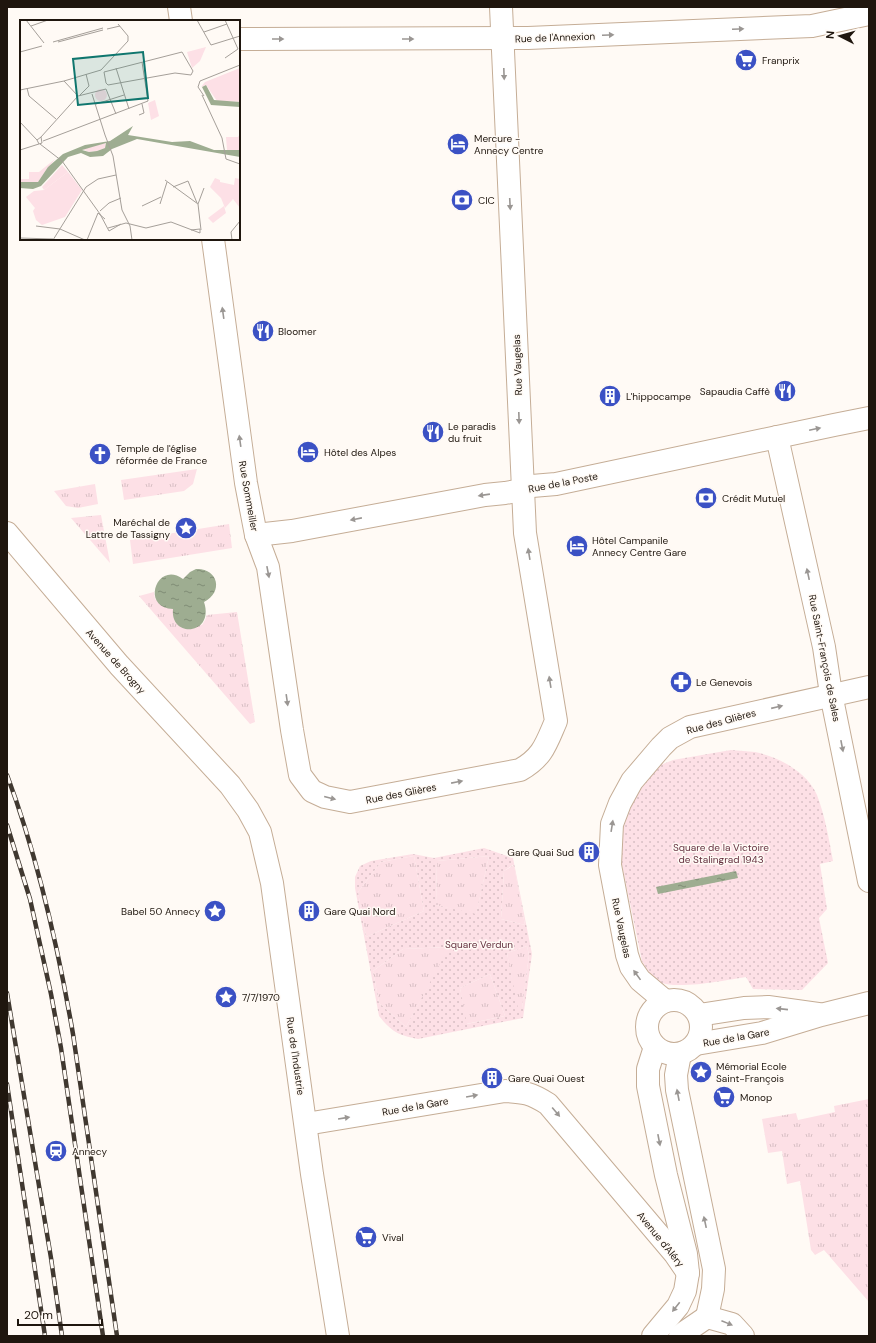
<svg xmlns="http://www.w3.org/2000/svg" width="876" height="1343" viewBox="0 0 876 1343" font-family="'DM Sans',sans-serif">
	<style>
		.grass { fill: url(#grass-tufts) }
		.park { fill: url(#park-dots); fill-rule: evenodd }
		.water { fill: url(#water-ripples) }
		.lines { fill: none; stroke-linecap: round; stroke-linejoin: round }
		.street-casing { stroke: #c5ad96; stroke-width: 24 }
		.secondary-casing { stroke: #c5ad96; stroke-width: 24 }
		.street { stroke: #fff; stroke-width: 22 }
		.secondary { stroke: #fff; stroke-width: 22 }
		.rail-casing { stroke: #403830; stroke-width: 4.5 }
		.rail { stroke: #fffaf5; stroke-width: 3; stroke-dasharray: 9; stroke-linecap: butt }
		.oneway { fill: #9a9693 }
		.labels { text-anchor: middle; stroke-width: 3; stroke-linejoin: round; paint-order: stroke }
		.street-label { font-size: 10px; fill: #1f160e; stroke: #fffaf5 }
		.poi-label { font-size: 10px; fill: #1f160e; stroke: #fffaf5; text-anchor: start }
		.park-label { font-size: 10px; fill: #653240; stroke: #fffaf5 }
		.inset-road { fill: none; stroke: #a59f99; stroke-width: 1 }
		.view { fill: #0f766e; fill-opacity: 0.15; stroke: #0f766e; stroke-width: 2 }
		.inset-edge { fill: none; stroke: #1f160e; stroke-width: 2 }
	</style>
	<defs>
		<pattern id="grass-tufts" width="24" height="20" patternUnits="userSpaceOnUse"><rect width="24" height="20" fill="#fde0e6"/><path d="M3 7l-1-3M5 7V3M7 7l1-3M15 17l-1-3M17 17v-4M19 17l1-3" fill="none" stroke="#d8bfc4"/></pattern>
		<pattern id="park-dots" width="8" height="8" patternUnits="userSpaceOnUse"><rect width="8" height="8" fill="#fde0e6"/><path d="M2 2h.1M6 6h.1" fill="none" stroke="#d8bfc4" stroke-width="1.8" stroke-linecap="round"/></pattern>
		<pattern id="water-ripples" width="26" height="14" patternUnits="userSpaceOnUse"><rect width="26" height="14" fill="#9ead91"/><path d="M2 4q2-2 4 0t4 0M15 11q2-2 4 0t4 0" fill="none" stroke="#808c75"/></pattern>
	</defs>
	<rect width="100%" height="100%" fill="#fffaf5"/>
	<g class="grass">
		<polygon points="197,469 193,484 184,491 124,500 121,480"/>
		<polygon points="95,484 98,504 78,508 66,506 54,491"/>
		<polygon points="101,515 110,563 71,518"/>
		<polygon points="229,524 232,548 133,564 130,540"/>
		<polygon points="154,592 155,599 202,625 205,620 207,615 237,612 255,722 250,724 139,596"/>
		<polygon points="414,856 424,911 366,937 358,892 381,862"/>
		<polygon points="489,856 476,915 436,905 437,861"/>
		<polygon points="514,865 525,925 501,919 504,871"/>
		<polygon points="527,946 529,955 522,1009 517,1008 507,953"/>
		<polygon points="450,947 406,1027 379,1003 373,971 403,949"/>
		<polygon points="490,974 505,1016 466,1024 460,988"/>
		<polygon points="869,1099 869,1302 824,1250 815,1255 811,1250 800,1181 787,1184 782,1151 768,1153 762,1119 796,1113 798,1120 835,1112 834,1106"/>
	</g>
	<g class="park">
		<path d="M731,750C739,751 747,751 755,752C779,757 807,772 817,795C825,816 829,839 833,861L820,864L827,909L819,918L828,963L802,990L753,989L746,977C726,980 674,991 657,981C651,976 646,968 642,961L621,860V831L637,787L658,766L673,760Z"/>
		<path d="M484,848L513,858L532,954L523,1018L418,1039C398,1035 392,1032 379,1016L355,888V877L360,866L371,861L413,854L434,858ZM414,856L424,911L366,937L358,892L381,862ZM489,856L476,914L436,905L437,861ZM513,865L514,866L525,925L501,919L504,871ZM527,946L529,955L522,1008H518L507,953ZM449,947L406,1027L379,1003L373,971L403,949ZM490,974L505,1016L467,1024L460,988Z"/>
	</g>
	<g class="water">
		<path d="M196,569C218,568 224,592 204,602C215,635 170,639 173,609C140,608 157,560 183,579L190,572Z"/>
		<polygon points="736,871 738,878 658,894 656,887"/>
	</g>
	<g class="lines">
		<g class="street-casing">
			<g id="street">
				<polyline points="179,7 181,21"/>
				<polyline points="239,39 528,38 812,26 869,14"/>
				<path d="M213,239L246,483L256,535L268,567L292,730L300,775L312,791L325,797L350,802L520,770C543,757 546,744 556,721L525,533L501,7"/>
				<polyline points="777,437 824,647 831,694 869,881"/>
				<polyline points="256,535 292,531 485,495 505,493 523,490 532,486 556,484 834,425 869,418"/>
				<circle cx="674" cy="1027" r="27"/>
				<polyline points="665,1001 640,980 631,967 627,955 610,865 612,824 620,803 632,781 661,747 670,738 690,727 869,687"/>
				<polyline points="699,1015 744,1008 768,1007 818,1014"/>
				<polyline points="696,1044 762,1033 821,1015 869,1003"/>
				<polyline points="680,1054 676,1075 677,1090 714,1269 713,1289 707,1317"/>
				<path d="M306,1124L505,1091C524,1092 531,1093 548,1104L675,1254L688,1273"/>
				<polyline points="707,1317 732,1324 743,1336"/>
				<polyline points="653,1336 678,1306 685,1291 688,1273 686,1254 666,1175 648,1086 648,1069 655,1047"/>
				<polyline points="680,1336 685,1332 707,1317"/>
			</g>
		</g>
		<g class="secondary-casing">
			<polyline id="secondary" points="7,533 119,665 230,785 248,810 260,832 272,883 312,1174 338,1336"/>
		</g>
		<use href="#street" class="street"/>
		<use href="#secondary" class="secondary"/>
		<g class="rail-casing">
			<g id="rail">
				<path d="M7,775C38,858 58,947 73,1034L117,1336"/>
				<polyline points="7,825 30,899 51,994 61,1048 103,1336"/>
				<polyline points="7,993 51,1258 62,1336"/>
				<polyline points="7,1084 45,1336"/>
			</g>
		</g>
		<use href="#rail" class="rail"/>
	</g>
	<defs><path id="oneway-solid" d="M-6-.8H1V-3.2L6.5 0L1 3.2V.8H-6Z"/></defs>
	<g class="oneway">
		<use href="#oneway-solid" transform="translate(738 29) rotate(-3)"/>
		<use href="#oneway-solid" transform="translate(608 35) rotate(-2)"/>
		<use href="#oneway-solid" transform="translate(278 39)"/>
		<use href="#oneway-solid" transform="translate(408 39)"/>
		<use href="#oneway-solid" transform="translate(504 74) rotate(88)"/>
		<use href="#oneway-solid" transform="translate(510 204) rotate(87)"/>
		<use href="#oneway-solid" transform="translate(223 313) rotate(-98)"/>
		<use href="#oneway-solid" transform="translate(519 418) rotate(88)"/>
		<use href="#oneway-solid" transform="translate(815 429) rotate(-12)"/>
		<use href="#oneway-solid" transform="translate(240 441) rotate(-98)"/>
		<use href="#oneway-solid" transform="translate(484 495) rotate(172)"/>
		<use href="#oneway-solid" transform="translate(356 519) rotate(169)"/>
		<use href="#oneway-solid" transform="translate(529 554) rotate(-99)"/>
		<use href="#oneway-solid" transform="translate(268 572) rotate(79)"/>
		<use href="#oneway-solid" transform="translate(808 574) rotate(-102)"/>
		<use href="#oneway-solid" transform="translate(550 682) rotate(-99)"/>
		<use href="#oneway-solid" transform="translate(287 700) rotate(82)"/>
		<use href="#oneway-solid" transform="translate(777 707) rotate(-13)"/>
		<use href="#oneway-solid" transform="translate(842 746) rotate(79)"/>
		<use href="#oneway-solid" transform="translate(457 782) rotate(-11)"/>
		<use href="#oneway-solid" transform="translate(330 798) rotate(14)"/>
		<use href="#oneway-solid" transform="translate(612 826) rotate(-81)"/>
		<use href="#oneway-solid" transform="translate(637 975) rotate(-126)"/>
		<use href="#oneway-solid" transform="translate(782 1009) rotate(-174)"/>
		<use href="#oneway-solid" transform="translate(678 1095) rotate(-101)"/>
		<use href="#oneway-solid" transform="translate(472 1096) rotate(-10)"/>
		<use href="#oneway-solid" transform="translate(556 1112) rotate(50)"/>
		<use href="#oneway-solid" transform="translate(344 1118) rotate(-9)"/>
		<use href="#oneway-solid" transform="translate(659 1140) rotate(79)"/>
		<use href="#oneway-solid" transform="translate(705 1222) rotate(-102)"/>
		<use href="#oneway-solid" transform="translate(676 1307) rotate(128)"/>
		<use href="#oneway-solid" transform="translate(727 1323) rotate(22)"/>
	</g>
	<defs>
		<g id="supermarket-disc" transform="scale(1.15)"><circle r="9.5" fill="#3b51c4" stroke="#fffaf5"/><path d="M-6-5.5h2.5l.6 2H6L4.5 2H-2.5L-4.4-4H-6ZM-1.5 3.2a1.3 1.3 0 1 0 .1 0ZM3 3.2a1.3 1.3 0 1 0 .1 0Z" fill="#fff"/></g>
		<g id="hotel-disc" transform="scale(1.15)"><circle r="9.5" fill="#3b51c4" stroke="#fffaf5"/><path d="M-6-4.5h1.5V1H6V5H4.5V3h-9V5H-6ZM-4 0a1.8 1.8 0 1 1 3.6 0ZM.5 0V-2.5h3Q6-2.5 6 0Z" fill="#fff"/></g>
		<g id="bank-disc" transform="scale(1.15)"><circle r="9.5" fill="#3b51c4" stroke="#fffaf5"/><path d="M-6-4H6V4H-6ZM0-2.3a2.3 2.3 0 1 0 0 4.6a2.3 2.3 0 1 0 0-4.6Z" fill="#fff"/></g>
		<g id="restaurant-disc" transform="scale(1.15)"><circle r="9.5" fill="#3b51c4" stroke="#fffaf5"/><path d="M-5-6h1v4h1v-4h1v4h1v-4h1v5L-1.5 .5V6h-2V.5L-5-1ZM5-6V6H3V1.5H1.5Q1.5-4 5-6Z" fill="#fff"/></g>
		<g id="building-disc" transform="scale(1.15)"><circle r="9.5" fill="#3b51c4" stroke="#fffaf5"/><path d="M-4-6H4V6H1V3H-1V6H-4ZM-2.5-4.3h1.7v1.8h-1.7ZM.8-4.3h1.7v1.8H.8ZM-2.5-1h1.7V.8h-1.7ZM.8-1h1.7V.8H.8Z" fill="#fff"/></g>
		<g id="church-disc" transform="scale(1.15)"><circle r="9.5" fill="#3b51c4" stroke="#fffaf5"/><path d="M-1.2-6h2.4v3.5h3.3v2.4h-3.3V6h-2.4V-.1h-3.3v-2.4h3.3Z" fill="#fff"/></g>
		<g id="sight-disc" transform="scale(1.15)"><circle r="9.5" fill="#3b51c4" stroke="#fffaf5"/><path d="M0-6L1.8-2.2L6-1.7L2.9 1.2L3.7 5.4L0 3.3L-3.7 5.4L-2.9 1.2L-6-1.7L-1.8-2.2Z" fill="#fff"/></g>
		<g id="pharmacy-disc" transform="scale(1.15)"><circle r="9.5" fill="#3b51c4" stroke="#fffaf5"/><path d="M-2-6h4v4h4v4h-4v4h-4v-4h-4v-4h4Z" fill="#fff"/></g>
		<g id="station-disc" transform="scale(1.15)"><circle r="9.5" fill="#3b51c4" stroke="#fffaf5"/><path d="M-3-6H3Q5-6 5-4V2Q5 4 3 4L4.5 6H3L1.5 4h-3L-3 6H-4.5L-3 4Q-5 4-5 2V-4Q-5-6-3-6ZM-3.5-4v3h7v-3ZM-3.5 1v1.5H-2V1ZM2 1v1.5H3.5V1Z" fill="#fff"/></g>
	</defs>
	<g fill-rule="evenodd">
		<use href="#supermarket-disc" x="746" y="60"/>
		<use href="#hotel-disc" x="458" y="144"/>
		<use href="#bank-disc" x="462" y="200"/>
		<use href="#restaurant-disc" x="263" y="331"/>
		<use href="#restaurant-disc" x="785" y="391"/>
		<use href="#building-disc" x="610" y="396"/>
		<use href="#restaurant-disc" x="433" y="432"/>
		<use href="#hotel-disc" x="308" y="452"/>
		<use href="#church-disc" x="100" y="454"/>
		<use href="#bank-disc" x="706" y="498"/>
		<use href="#sight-disc" x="186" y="528"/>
		<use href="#hotel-disc" x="577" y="546"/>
		<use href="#pharmacy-disc" x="681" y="682"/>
		<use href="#building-disc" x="589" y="852"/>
		<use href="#sight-disc" x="215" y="911"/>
		<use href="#building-disc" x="309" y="911"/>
		<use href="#sight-disc" x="226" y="997"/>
		<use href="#sight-disc" x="701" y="1072"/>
		<use href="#building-disc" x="492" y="1078"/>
		<use href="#supermarket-disc" x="724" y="1097"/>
		<use href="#station-disc" x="56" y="1151"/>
		<use href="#supermarket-disc" x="366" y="1237"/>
	</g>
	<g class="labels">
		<g class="street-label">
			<text transform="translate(555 37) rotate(-2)" y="4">Rue de l'Annexion</text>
			<text transform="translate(517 365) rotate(-92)" y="4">Rue Vaugelas</text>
			<text transform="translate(563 482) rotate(-11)" y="4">Rue de la Poste</text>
			<text transform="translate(249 496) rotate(80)" y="4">Rue Sommeiller</text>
			<text transform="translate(825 658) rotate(79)" y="4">Rue Saint-François de Sales</text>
			<text transform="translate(116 661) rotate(48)" y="4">Avenue de Brogny</text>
			<text transform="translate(721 721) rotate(-15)" y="4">Rue des Glières</text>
			<text transform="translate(401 793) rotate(-11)" y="4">Rue des Glières</text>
			<text transform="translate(622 928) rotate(78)" y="4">Rue Vaugelas</text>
			<text transform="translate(736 1037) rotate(-10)" y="4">Rue de la Gare</text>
			<text transform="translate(296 1056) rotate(82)" y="4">Rue de l'Industrie</text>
			<text transform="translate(415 1106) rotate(-10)" y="4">Rue de la Gare</text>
			<text transform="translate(661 1239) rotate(51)" y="4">Avenue d'Aléry</text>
		</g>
		<g class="poi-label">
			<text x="762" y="64">Franprix</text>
			<text x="474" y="142">Mercure -<tspan x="474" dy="12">Annecy Centre</tspan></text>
			<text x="478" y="204">CIC</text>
			<text x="278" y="335">Bloomer</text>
			<text x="770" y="395" text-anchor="end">Sapaudia Caffè</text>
			<text x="626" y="400">L'hippocampe</text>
			<text x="448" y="430">Le paradis<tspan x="448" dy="12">du fruit</tspan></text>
			<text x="116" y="452">Temple de l'église<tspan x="116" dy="12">réformée de France</tspan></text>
			<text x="324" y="456">Hôtel des Alpes</text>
			<text x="722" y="502">Crédit Mutuel</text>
			<text x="170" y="526" text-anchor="end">Maréchal de<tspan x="170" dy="12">Lattre de Tassigny</tspan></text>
			<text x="592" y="544">Hôtel Campanile<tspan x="592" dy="12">Annecy Centre Gare</tspan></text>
			<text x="696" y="686">Le Genevois</text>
			<text x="574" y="856" text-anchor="end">Gare Quai Sud</text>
			<text x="200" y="915" text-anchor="end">Babel 50 Annecy</text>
			<text x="324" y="915">Gare Quai Nord</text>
			<text x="242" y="1001">7/7/1970</text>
			<text x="716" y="1070">Mémorial Ecole<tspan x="716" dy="12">Saint-François</tspan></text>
			<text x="508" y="1082">Gare Quai Ouest</text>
			<text x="740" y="1101">Monop</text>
			<text x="72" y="1155">Annecy</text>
			<text x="382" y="1241">Vival</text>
		</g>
		<g class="park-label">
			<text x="721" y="851">Square de la Victoire<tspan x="721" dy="12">de Stalingrad 1943</tspan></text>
			<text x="479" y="948">Square Verdun</text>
		</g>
	</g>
	<g transform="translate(20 20)">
		<rect width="220" height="220" fill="#fffaf5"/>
		<path d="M204,186L206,193L193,203L188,198Z" fill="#fde0e6"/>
		<path d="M48,152L62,170L45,197L22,205L16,200L13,191L15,188L6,177L14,171L24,170Z" fill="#fde0e6"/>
		<path d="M186,27L180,41L172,48L167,32ZM220,48V82L197,81L186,65L181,67L185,62ZM75 75a6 6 0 1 1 12 0a6 6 0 1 1-12 0ZM135,80L139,96L131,100L128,83ZM220,114V130H207L206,117H218ZM86,123L85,128L77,131L69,132L62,129ZM35,139L18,162H0V159H9V152H19ZM195,158L200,160V162L214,165L215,158L220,159V188L213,179L205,188L201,178L190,167Z" fill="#fde0e6"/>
		<path d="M42,145L48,152L24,170L22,167Z" fill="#fde0e6"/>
		<path d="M186,65L194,80L220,82V87L191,85L182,67ZM113,106L108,115L152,122L170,121L194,130H220V137L117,119L92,129L83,136L70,137L61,133L48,137L21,166L13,169L0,168V162H18L28,147L43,134L65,125L90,121ZM86,123L85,128L77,131L69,132L62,130Z" fill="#9ead91" fill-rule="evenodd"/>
		<path class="inset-road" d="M6,0L24,23M177,0L191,25L220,16M205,0L218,29L205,38M11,6L28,0M87,9L100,6M184,12L207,4M33,22L83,8M38,22L83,10M0,32L22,26M162,32L173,51L171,55L155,53L88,65L86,63L84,52ZM96,48L109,89M44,61L58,76M7,68L9,76L36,99M0,70L44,61L81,50L108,21V16L98,4M72,74L85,115M60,75L69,66L66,54M182,75L202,118L206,139L220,144M58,76L86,69L96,94M184,76L178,67L180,61L220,45M76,84L104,75M119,95L124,93L122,84M0,102L17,120M85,115L93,136L102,190L110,206L112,220M21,117L58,76M23,121L128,81L122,42M20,124L42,141L80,194L89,211L101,204M0,130L22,123L21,117L17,120L19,124M145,160L178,184L181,210M153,167L168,161L177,183M140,184L147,162M178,184L184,168M122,186L141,177M80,191L89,183L101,178M16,206L40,209L65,220M88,208L106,203L126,208L151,202L180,213M171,210L180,209V213M0,218L33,219M33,220L66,167L78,159L96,155M67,220L78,193L85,199M212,220L211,212L220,201"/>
		<path class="view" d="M123,32L128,78L58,85L53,39Z"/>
		<rect width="220" height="220" class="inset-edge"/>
	</g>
	<rect width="876" height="1343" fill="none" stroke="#1f160e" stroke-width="16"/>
	<g transform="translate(840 36) rotate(276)" stroke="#fffaf5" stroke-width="3" paint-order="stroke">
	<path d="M0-3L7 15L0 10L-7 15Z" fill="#1f160e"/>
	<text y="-6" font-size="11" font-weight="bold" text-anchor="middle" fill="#1f160e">N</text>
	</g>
	<path d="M18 1319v6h84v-6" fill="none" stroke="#1f160e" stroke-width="2"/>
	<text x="24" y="1319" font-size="12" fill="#1f160e" stroke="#fffaf5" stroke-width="3" paint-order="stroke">20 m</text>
</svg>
